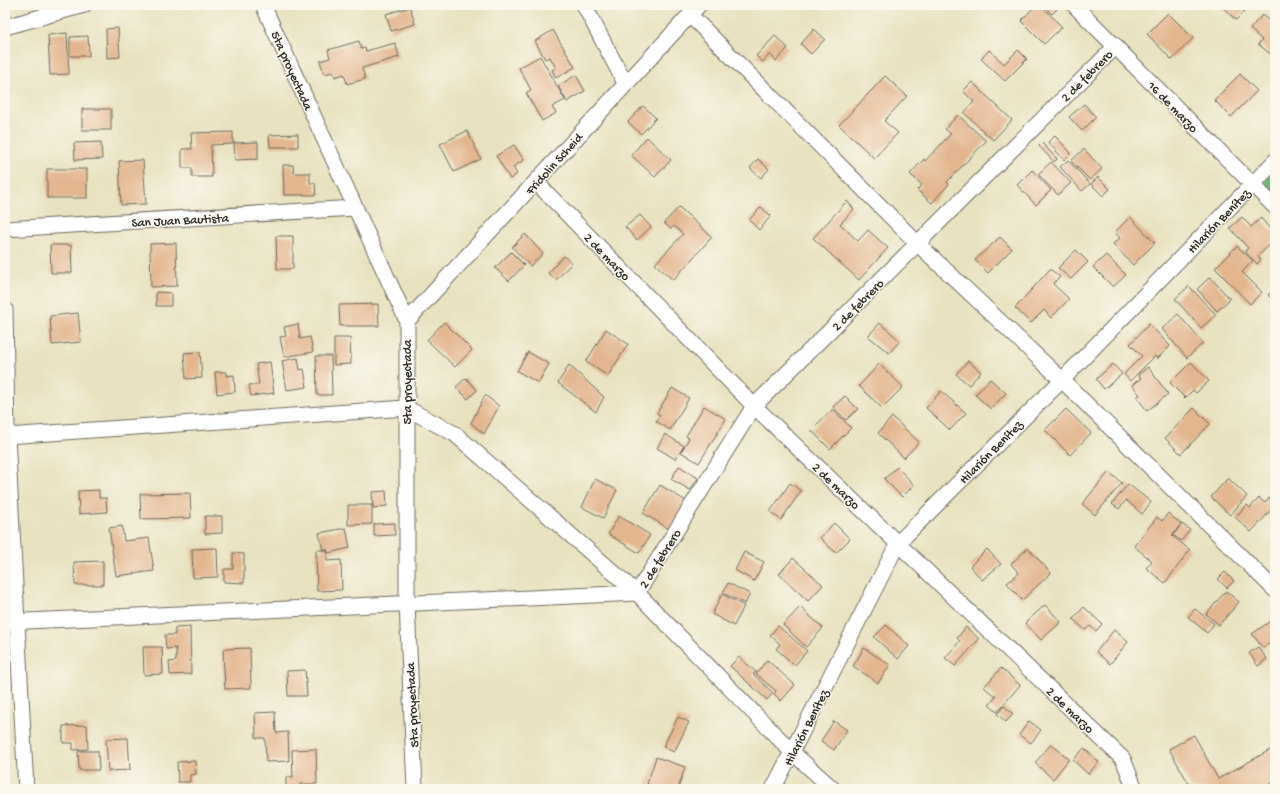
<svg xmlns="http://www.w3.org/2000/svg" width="1280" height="794" viewBox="0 0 1280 794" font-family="'Gochi Hand',sans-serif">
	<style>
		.forest { fill: #75b77a; stroke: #507152 }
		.building { fill: #e3b68f }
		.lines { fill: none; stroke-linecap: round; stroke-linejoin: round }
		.street-casing { stroke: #6d6b5f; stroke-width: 17 }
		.street { stroke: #fff; stroke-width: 15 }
		.labels { text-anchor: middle; stroke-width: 3; stroke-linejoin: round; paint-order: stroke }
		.street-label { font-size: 13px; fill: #2b2b2b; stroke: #fbf7ec }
	</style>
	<rect width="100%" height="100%" fill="#fbf7ec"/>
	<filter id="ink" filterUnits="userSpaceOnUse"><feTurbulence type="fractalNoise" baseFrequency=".025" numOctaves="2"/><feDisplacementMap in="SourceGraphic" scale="8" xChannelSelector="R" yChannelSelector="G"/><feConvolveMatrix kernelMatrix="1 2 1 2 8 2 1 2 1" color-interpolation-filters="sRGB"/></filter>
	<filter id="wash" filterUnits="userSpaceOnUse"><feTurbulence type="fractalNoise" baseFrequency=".012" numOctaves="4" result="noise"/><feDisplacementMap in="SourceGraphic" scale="16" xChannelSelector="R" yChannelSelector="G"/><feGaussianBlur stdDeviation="0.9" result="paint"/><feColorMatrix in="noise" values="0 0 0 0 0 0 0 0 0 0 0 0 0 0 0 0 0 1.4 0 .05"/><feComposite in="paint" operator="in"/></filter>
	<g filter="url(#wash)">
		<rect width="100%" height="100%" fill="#e8e2c0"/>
		<polygon class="forest" points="1275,167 1275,198 1263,184"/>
		<g id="blocks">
			<g class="building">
				<polygon points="1036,5 1041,5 1062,27 1044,44 1021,21"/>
				<polygon points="1043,5 1053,5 1057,9 1052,14"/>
				<polygon points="1220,5 1249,5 1250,6 1236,20"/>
				<polygon points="410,7 415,24 391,31 386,14"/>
				<polygon points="1168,13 1193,38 1172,60 1147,34"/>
				<polygon points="1262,15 1275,26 1275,53 1273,56 1258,44 1262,40 1250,29"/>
				<polygon points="118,28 120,57 107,58 106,29"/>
				<polygon points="814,29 825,39 811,54 801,44"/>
				<polygon points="553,30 575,67 556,78 552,70 556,68 550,57 545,59 535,41"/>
				<polygon points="67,33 69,74 50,75 48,35"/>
				<polygon points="88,36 89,56 70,56 70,37"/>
				<polygon points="775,36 788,48 776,61 770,54 763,62 756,56"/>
				<polygon points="359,41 361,49 365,48 366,51 395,43 399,57 362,68 365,79 347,84 344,74 335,77 333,72 324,74 320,61 330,58 328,50"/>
				<polygon points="989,50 1004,64 1018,50 1027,59 1005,81 981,59"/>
				<polygon points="540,56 565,100 552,107 556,113 542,121 526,93 531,90 519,68"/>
				<polygon points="1240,74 1257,91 1231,117 1214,100"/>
				<polygon points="576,75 585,91 567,102 558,86"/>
				<polygon points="885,76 907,96 884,121 898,133 874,158 839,125"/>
				<polygon points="972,82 1012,120 993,140 964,113 974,102 963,91"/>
				<polygon points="1084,104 1096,117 1082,131 1069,117"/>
				<polygon points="643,106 656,118 641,134 628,122"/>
				<rect x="82" y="109" width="29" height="21"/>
				<polygon points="958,115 986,141 947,182 949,184 932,203 917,190 922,185 910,174 924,159 925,161 951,134 945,129"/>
				<polygon points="467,131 481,159 454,172 440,144"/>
				<polygon points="233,132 233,144 211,145 212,177 192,177 192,168 182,168 182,149 192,149 191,133"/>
				<polygon points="298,134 298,147 270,147 269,135"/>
				<polygon points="1055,136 1071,153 1064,160 1048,142"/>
				<polygon points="647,137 671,160 655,177 631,155"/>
				<polygon points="101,142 102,159 75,160 74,143"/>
				<polygon points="258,142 258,159 235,160 234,143"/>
				<polygon points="1042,143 1057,159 1054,162 1039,146"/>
				<polygon points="514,145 524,160 513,167 517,174 510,179 496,156"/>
				<polygon points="1084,149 1102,169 1090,180 1071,161"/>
				<polygon points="758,159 769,169 761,178 750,168"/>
				<polygon points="143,160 146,204 121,205 119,161"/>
				<polygon points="1068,160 1090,184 1082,191 1060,167"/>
				<polygon points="1051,162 1071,183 1058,195 1038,174"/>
				<polygon points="283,165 293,165 294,173 310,173 310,183 315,183 316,195 284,195"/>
				<rect x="47" y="169" width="40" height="29"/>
				<polygon points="1032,170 1051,190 1036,205 1017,185"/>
				<polygon points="1098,177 1110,189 1103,196 1091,184"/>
				<polygon points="847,201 854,209 840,224 858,241 868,230 888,248 859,280 813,238"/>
				<polygon points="679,207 712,237 673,280 655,264 683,234 674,226 671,229 664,223"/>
				<polygon points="761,207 771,216 759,230 749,220"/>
				<polygon points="640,215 651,227 637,240 625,227"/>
				<polygon points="1130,217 1155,243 1133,265 1113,244 1120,238 1115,232"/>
				<polygon points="1242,217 1251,227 1261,218 1275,235 1275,240 1258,256 1261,260 1257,264 1245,251 1248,248 1230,228"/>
				<polygon points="525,234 543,254 530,266 512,247"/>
				<polygon points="276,236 293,236 293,269 277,269"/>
				<polygon points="1000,237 1012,249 988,273 975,260"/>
				<polygon points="176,243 177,286 151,287 150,244"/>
				<polygon points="50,245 71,245 72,273 51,273"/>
				<polygon points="1237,246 1253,261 1242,272 1262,292 1250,304 1215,268"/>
				<polygon points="1076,250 1088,262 1071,279 1058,268"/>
				<polygon points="511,252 524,265 509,281 495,268"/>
				<polygon points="1106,255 1126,275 1113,287 1093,267"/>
				<polygon points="564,256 572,263 556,280 548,273"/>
				<polygon points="1050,269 1060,277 1053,284 1069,299 1051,318 1044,310 1031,323 1015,308"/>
				<polygon points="1210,277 1230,299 1217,311 1197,289"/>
				<polygon points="1189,286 1216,315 1201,328 1175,299"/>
				<polygon points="1275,288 1275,302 1268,295"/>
				<polygon points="156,292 171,293 171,306 156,306"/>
				<polygon points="378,304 379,326 340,326 339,305"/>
				<polygon points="78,313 81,342 52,345 50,316"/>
				<polygon points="1178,314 1203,343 1187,358 1162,329"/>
				<polygon points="444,322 472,350 455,367 427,340"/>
				<polygon points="880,323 900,341 889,353 868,336"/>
				<polygon points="298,324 300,339 310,337 313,352 284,357 280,337 286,336 284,327"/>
				<polygon points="1149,324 1170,346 1157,359 1155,356 1130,381 1124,374 1142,356 1130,344"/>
				<polygon points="606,329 628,344 608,376 586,362"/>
				<polygon points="334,338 350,338 351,364 334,365"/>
				<polygon points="200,352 202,378 186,379 184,353"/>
				<polygon points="528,352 549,364 538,383 517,371"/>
				<polygon points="316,356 331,356 332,395 317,395"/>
				<polygon points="298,358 300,370 304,369 307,387 287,390 282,361"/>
				<polygon points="968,361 981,372 969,385 956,374"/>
				<polygon points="270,362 274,393 251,396 249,385 259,384 256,364"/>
				<polygon points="1191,362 1209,381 1196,393 1193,390 1185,398 1170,383"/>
				<polygon points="879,364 903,387 882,408 859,386"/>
				<polygon points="1113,364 1122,374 1104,389 1096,379"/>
				<polygon points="569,365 604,397 596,412 558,383"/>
				<polygon points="1148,367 1168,394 1147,411 1137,397 1140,395 1132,385 1141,378 1138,375"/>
				<polygon points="215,372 226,372 226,376 234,375 235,392 217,394"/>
				<polygon points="466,378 477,390 468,399 456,387"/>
				<polygon points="990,379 1006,393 991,409 975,395"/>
				<polygon points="672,388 689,398 670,430 656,421 660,415 657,413"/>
				<polygon points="941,391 966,413 950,430 926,408"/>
				<polygon points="485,395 499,406 484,434 471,423"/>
				<polygon points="845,396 858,409 846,420 833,407"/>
				<polygon points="704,406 726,419 699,463 681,452 689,438 686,436"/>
				<polygon points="1194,408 1210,424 1181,454 1165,438"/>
				<polygon points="833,409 851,428 830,449 811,430"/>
				<polygon points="1066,409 1091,433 1070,455 1045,430"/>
				<polygon points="892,417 919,442 904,458 878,433"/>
				<polygon points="665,434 684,446 675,459 657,448"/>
				<polygon points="679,466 698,478 690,490 671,479"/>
				<polygon points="897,467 914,485 902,497 884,479"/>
				<polygon points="1109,472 1122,483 1095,515 1082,504"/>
				<polygon points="1228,478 1247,496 1230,515 1211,497"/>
				<polygon points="595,479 617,490 603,518 582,507"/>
				<polygon points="790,483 801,491 781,520 770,512"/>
				<polygon points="1128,484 1151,502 1142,514 1126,500 1119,509 1112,504"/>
				<polygon points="660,485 686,501 669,529 643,513"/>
				<polygon points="99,490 99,498 106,498 107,512 79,514 78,491"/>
				<polygon points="386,491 387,506 373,508 372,492"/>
				<polygon points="190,493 191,518 141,519 140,494"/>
				<polygon points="1259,498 1265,503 1269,498 1275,506 1251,532 1235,517 1247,505 1250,508"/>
				<polygon points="348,505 372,505 372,524 348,525"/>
				<polygon points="1168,513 1181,524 1172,536 1190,550 1165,583 1146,568 1152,561 1134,546 1157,517 1162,521"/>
				<polygon points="205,516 222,516 222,533 205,534"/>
				<polygon points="619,516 650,535 639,553 608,534"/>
				<polygon points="395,523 395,535 374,536 374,524"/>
				<polygon points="834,523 850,539 836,553 820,538"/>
				<polygon points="1182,524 1190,530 1181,541 1173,535"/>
				<polygon points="122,526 124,541 149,538 154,571 116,576 109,528"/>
				<polygon points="346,528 350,548 328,553 327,549 323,550 319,533"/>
				<polygon points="217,548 218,577 193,578 192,549"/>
				<polygon points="1028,548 1051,573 1022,600 1007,583 1019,573 1011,564"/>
				<polygon points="987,549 1001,564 982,580 970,566"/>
				<polygon points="316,550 327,550 327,561 341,560 342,590 317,591"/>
				<polygon points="744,552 764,562 754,581 735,570"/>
				<polygon points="233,553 244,554 244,583 224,582 224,569 233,569"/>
				<polygon points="793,558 823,585 808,601 779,574"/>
				<polygon points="103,561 103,585 75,585 74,562"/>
				<polygon points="1225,572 1234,581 1227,588 1218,579"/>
				<polygon points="728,583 750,594 745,604 723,593"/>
				<polygon points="1226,591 1239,602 1219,625 1206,614"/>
				<polygon points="722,594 744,606 734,626 712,614"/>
				<polygon points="1045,605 1061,622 1041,640 1025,623"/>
				<polygon points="800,607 823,628 806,647 783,625"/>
				<polygon points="1084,607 1102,624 1096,631 1090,626 1085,630 1073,619"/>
				<polygon points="1195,609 1214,624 1207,633 1188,617"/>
				<polygon points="1272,620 1275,624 1275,639 1263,648 1252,634"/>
				<polygon points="886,625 909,646 898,659 874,637"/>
				<polygon points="778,626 807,651 795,665 776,649 780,644 770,635"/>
				<polygon points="190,627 191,674 170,675 169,662 176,661 176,648 166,649 165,635 175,635 175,628"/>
				<polygon points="966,627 979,639 955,666 945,658 960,641 957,638"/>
				<polygon points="1114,630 1128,642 1110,664 1096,652"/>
				<polygon points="143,647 162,647 163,674 144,675"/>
				<polygon points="1258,647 1267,659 1258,666 1249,653"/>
				<polygon points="250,648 251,688 225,689 223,649"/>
				<polygon points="864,648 890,665 878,683 853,666"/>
				<polygon points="739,657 756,672 753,674 773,693 767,700 730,666"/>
				<polygon points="767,660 795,685 781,701 774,694 776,691 756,674"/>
				<polygon points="1001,668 1020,685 997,712 989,705 996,697 984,687"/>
				<polygon points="305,670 307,696 288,696 287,671"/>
				<polygon points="1004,706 1013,714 1006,722 997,714"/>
				<polygon points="275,712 276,733 288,732 289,761 266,762 265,738 256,738 255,713"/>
				<polygon points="678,717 689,722 674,752 663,747"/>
				<polygon points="834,721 847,730 834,750 821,741"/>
				<polygon points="1029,721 1041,730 1031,743 1019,735"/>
				<polygon points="87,725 88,749 73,750 73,743 63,743 63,726"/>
				<polygon points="1194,735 1218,779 1270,750 1275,758 1275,781 1260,789 1192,789 1169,749"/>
				<polygon points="128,738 130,770 108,771 106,739"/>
				<polygon points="1051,744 1069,759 1053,779 1035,763"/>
				<polygon points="1084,748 1099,762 1088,774 1073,760"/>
				<polygon points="316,749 317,784 300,784 300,787 286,788 286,777 293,777 292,750"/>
				<polygon points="78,751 98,751 99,770 79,770"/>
				<polygon points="656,757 685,767 678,789 661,789 647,784"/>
				<polygon points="195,761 196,774 190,775 190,782 178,782 177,762"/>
			</g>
		</g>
	</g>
	<g filter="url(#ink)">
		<use href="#blocks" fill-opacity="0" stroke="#6d6b5f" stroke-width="1"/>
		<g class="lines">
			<g class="street-casing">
				<g id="street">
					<polyline points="263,5 407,321 407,604 415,789"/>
					<polyline points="584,5 625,83"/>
					<polyline points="1074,5 1275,207"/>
					<polyline points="690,15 918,244 1062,380 1275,590"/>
					<polyline points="5,27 84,5"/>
					<polyline points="536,182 754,406 1123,759 1135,789"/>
					<polyline points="5,229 355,208"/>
					<polyline points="5,309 7,436 26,789"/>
					<polyline points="407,321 699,5"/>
					<polyline points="7,436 406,408 455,434 637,593 793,753 833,789"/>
					<polyline points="5,622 637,593 754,406 1116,46"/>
					<polyline points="773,789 898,543 1062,380 1275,161"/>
				</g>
			</g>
			<use href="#street" class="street"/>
		</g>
	</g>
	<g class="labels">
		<g class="street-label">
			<text transform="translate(293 70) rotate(66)" y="5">5ta proyectada</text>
			<text transform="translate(1086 75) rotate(-45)" y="5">2 de febrero</text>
			<text transform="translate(1174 106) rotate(46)" y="5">16 de marzo</text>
			<text transform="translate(553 163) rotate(-48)" y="5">Fridolin Scheid</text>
			<text transform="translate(180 219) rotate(-3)" y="5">San Juan Bautista</text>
			<text transform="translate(1218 220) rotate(-46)" y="5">Hilarión Benítez</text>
			<text transform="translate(608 256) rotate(46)" y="5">2 de marzo</text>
			<text transform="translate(857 304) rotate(-45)" y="5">2 de febrero</text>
			<text transform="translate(406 382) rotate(-90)" y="5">5ta proyectada</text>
			<text transform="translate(990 451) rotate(-45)" y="5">Hilarión Benítez</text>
			<text transform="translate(837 485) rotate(44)" y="5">2 de marzo</text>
			<text transform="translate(659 558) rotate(-58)" y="5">2 de febrero</text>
			<text transform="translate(411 705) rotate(-93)" y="5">5ta proyectada</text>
			<text transform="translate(1071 709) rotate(44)" y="5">2 de marzo</text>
			<text transform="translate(805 727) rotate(-63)" y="5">Hilarión Benítez</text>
		</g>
	</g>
	<rect width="1280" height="794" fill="none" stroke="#fbf7ec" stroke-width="20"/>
</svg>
